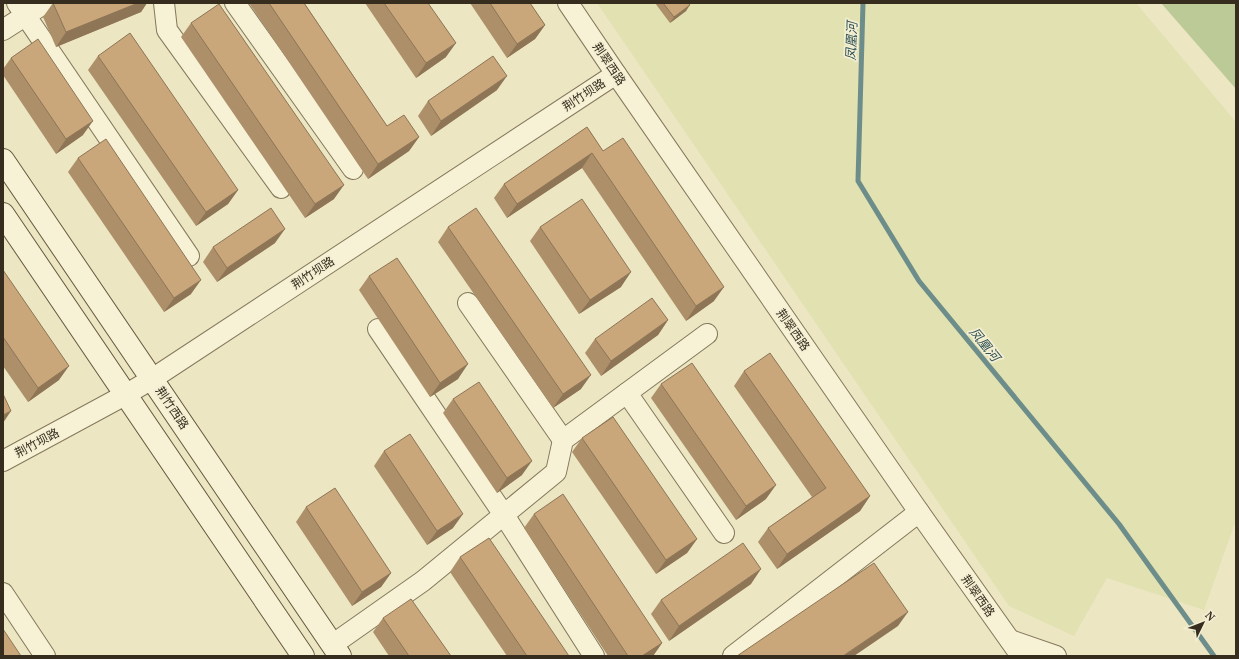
<svg xmlns="http://www.w3.org/2000/svg" width="1239" height="659" viewBox="0 0 1239 659" font-family="'PT Serif','Noto Sans SC',serif">
	<style>
		.farmland { fill: #e1e1b1 }
		.green { fill: #bcca98 }
		.lines { fill: none; stroke-linecap: round; stroke-linejoin: round }
		.stream { stroke: #6d8d8a; stroke-width: 5 }
		.street-casing { stroke: #85785b; stroke-width: 22 }
		.secondary-casing { stroke: #67593e; stroke-width: 24 }
		.street { stroke: #f7f2d6; stroke-width: 20 }
		.secondary { stroke: #f7f2d6; stroke-width: 22 }
		.wall { fill: #ad906a }
		.shaded-wall { fill: #8d7556 }
		.building { fill: #c9a77b; stroke: #8d7556 }
		.labels { text-anchor: middle; stroke-width: 3.5; stroke-linejoin: round; paint-order: stroke }
		.street-label { font-size: 12px; fill: #362d1e; stroke: #f4efd3 }
		.water-label { font-size: 13px; font-style: italic; fill: #2e5255; stroke: #f4efd3 }
	</style>
	<rect width="100%" height="100%" fill="#ece6c3"/>
	<polygon class="farmland" points="597,3 1136,3 1236,122 1236,520 1204,610 1107,578 1074,636 1009,606"/>
	<polygon class="green" points="1161,3 1236,3 1236,89"/>
	<g class="lines">
		<polyline class="stream" points="863,3 858,181 919,281 1119,524 1214,656"/>
		<g class="street-casing">
			<g id="street">
				<polyline points="17,3 189,256"/>
				<polyline points="164,3 167,30 281,188"/>
				<polyline points="235,3 353,169"/>
				<polyline points="568,3 616,74 919,512 1021,656"/>
				<polyline points="3,30 45,3"/>
				<polyline points="468,303 563,440"/>
				<polyline points="378,329 504,515 594,656"/>
				<polyline points="627,393 724,533"/>
				<polyline points="3,461 125,395 152,379 616,74"/>
				<polyline points="3,593 45,656"/>
				<polyline points="1010,640 1056,656"/>
				<polyline points="332,645 423,581 556,472 563,440 707,334"/>
				<polyline points="733,656 919,512"/>
			</g>
		</g>
		<g class="secondary-casing">
			<g id="secondary">
				<polyline points="3,160 340,656"/>
				<polyline points="3,214 303,656"/>
			</g>
		</g>
		<use href="#street" class="street"/>
		<use href="#secondary" class="secondary"/>
	</g>
	<g class="wall">
		<polygon points="53,3 147,3 141,12 56,47 43,17"/>
		<polygon points="249,3 306,3 305,4 387,126 419,137 409,151 368,179"/>
		<polygon points="365,3 428,3 446,57 416,78"/>
		<polygon points="470,3 530,3 545,25 535,39 507,58"/>
		<polygon points="655,3 688,3 686,11 670,23"/>
		<polygon points="191,23 334,199 305,218 181,37"/>
		<polygon points="98,56 238,190 228,204 196,226 88,70"/>
		<polygon points="11,58 83,135 56,154 3,75 3,69"/>
		<polygon points="497,90 431,136 418,116 428,101"/>
		<polygon points="587,127 603,151 714,301 686,321 582,168 507,218 494,198 504,184"/>
		<polygon points="78,158 191,294 164,312 68,172"/>
		<polygon points="448,227 581,389 553,408 438,242"/>
		<polygon points="540,227 621,287 579,314 530,241"/>
		<polygon points="275,243 217,282 203,262 213,247"/>
		<polygon points="3,270 59,380 28,402 3,366"/>
		<polygon points="369,276 458,379 430,397 359,290"/>
		<polygon points="668,320 658,335 601,376 585,353 595,339"/>
		<polygon points="744,371 870,496 860,511 777,569 758,542 768,528 812,497 734,386"/>
		<polygon points="661,384 766,499 736,520 651,398"/>
		<polygon points="453,399 522,475 497,493 443,413"/>
		<polygon points="582,438 697,539 687,553 656,574 572,452"/>
		<polygon points="384,451 453,528 427,545 374,466"/>
		<polygon points="306,507 391,573 381,587 352,606 296,522"/>
		<polygon points="534,514 662,643 653,656 608,656 524,528"/>
		<polygon points="460,557 569,656 507,656 450,572"/>
		<polygon points="751,584 669,641 651,614 661,600"/>
		<polygon points="383,618 451,656 389,656 373,632"/>
	</g>
	<g class="shaded-wall">
		<polygon points="138,3 147,3 141,12 56,47 66,32"/>
		<polygon points="690,5 686,11 670,23 674,17"/>
		<polygon points="545,25 535,39 507,58 517,44"/>
		<polygon points="456,43 446,57 416,78 426,63"/>
		<polygon points="507,76 497,90 431,136 441,121"/>
		<polygon points="93,121 83,135 56,154 66,139"/>
		<polygon points="419,137 409,151 368,179 378,164"/>
		<polygon points="592,153 582,168 507,218 517,204"/>
		<polygon points="344,185 334,199 305,218 315,204"/>
		<polygon points="238,190 228,204 196,226 206,212"/>
		<polygon points="285,229 275,243 217,282 227,268"/>
		<polygon points="631,272 621,287 579,314 590,300"/>
		<polygon points="201,280 191,294 164,312 174,298"/>
		<polygon points="724,287 714,301 686,321 696,306"/>
		<polygon points="668,320 658,335 601,376 611,361"/>
		<polygon points="468,364 458,379 430,397 440,383"/>
		<polygon points="69,366 59,380 28,402 38,388"/>
		<polygon points="591,375 581,389 553,408 563,394"/>
		<polygon points="11,411 3,423 3,415"/>
		<polygon points="532,461 522,475 497,493 507,478"/>
		<polygon points="776,485 766,499 736,520 746,506"/>
		<polygon points="870,496 860,511 777,569 787,554"/>
		<polygon points="463,514 453,528 427,545 437,531"/>
		<polygon points="697,539 687,553 656,574 666,560"/>
		<polygon points="761,569 751,584 669,641 679,626"/>
		<polygon points="391,573 381,587 352,606 362,592"/>
		<polygon points="908,612 898,626 854,656 843,656"/>
		<polygon points="662,643 653,656 642,656"/>
	</g>
	<g class="building">
		<polygon points="53,3 138,3 66,32"/>
		<polygon points="269,3 304,3 387,126 404,115 419,137 378,164"/>
		<polygon points="384,3 428,3 456,43 426,63"/>
		<polygon points="490,3 530,3 545,25 517,44"/>
		<polygon points="663,3 688,3 690,5 674,17"/>
		<polygon points="219,4 344,185 315,204 191,23"/>
		<polygon points="130,33 238,190 206,212 98,56"/>
		<polygon points="38,39 93,121 66,139 11,58"/>
		<polygon points="493,56 507,76 441,121 428,101"/>
		<polygon points="587,127 603,151 623,138 724,287 696,306 592,153 517,204 504,184"/>
		<polygon points="106,139 201,280 174,298 78,158"/>
		<polygon points="582,199 631,272 590,300 540,227"/>
		<polygon points="271,208 285,229 227,268 213,247"/>
		<polygon points="476,208 591,375 563,394 448,227"/>
		<polygon points="397,258 468,364 440,383 369,276"/>
		<polygon points="3,270 69,366 38,388 3,337"/>
		<polygon points="652,298 668,320 611,361 595,339"/>
		<polygon points="770,353 870,496 787,554 768,528 826,488 744,371"/>
		<polygon points="692,363 776,485 746,506 661,384"/>
		<polygon points="479,382 532,461 507,478 453,399"/>
		<polygon points="3,394 11,411 3,415"/>
		<polygon points="613,417 697,539 666,560 582,438"/>
		<polygon points="410,434 463,514 437,531 384,451"/>
		<polygon points="335,488 391,573 362,592 306,507"/>
		<polygon points="563,494 662,643 642,656 628,656 534,514"/>
		<polygon points="489,538 569,656 527,656 460,557"/>
		<polygon points="743,543 761,569 679,626 661,600"/>
		<polygon points="874,563 908,612 843,656 737,656"/>
		<polygon points="411,599 451,656 409,656 383,618"/>
		<polygon points="3,629 21,656 3,656"/>
	</g>
	<g class="labels">
		<g class="street-label">
			<text transform="translate(609 64) rotate(56)" y="4">荆翠西路</text>
			<text transform="translate(584 95) rotate(-33)" y="4">荆竹坝路</text>
			<text transform="translate(313 273) rotate(-33)" y="4">荆竹坝路</text>
			<text transform="translate(793 330) rotate(55)" y="4">荆翠西路</text>
			<text transform="translate(172 408) rotate(56)" y="4">荆竹西路</text>
			<text transform="translate(37 443) rotate(-28)" y="4">荆竹坝路</text>
			<text transform="translate(978 596) rotate(55)" y="4">荆翠西路</text>
		</g>
		<g class="water-label">
			<text transform="translate(851 41) rotate(-88)" y="5">凤凰河</text>
			<text transform="translate(985 344) rotate(51)" y="5">凤凰河</text>
		</g>
	</g>
	<rect width="1239" height="659" fill="none" stroke="#362d1e" stroke-width="8"/>
	<g transform="translate(1203 623) rotate(47)" stroke="#f4efd3" stroke-width="3" paint-order="stroke">
	<path d="M0-3L7 15L0 10L-7 15Z" fill="#362d1e"/>
	<text y="-6" font-size="11" font-weight="bold" text-anchor="middle" fill="#362d1e">N</text>
	</g>
</svg>
